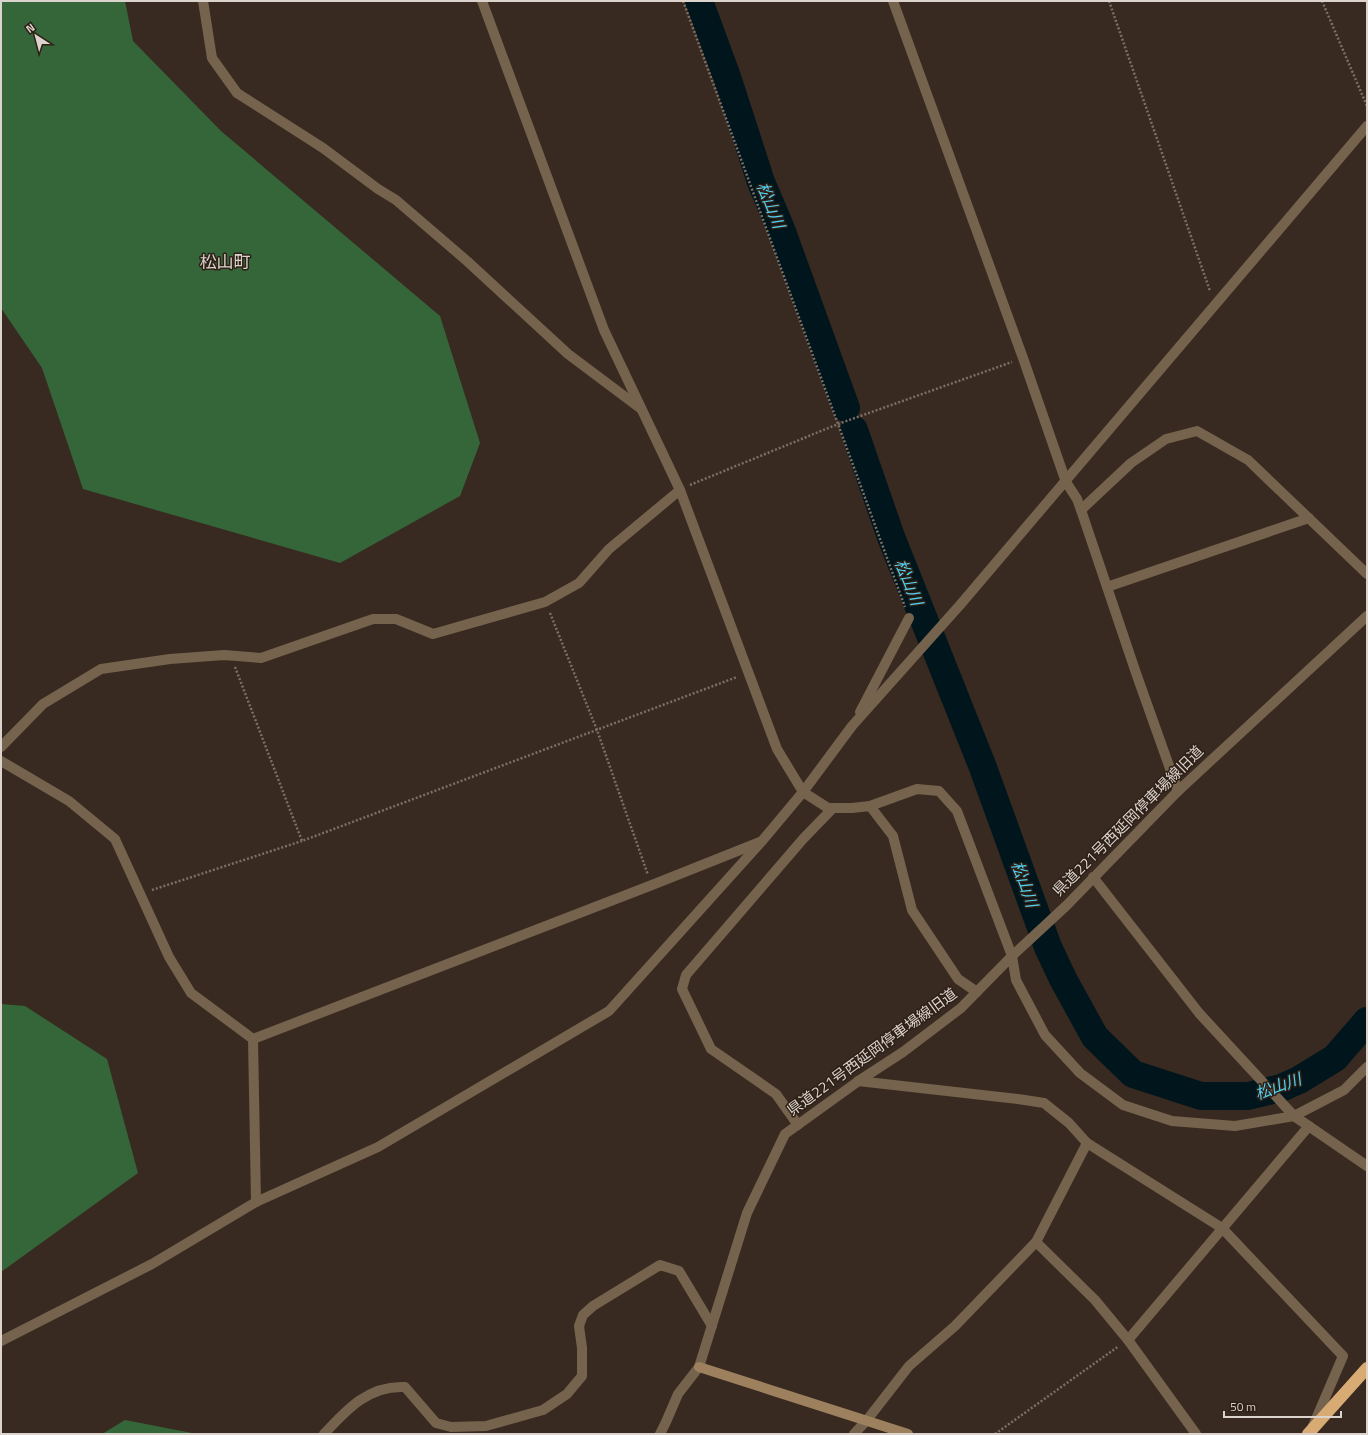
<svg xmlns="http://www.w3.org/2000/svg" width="1368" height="1435" viewBox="0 0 1368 1435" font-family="'Titillium Web','Noto Sans JP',sans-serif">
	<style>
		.forest { fill: #356639 }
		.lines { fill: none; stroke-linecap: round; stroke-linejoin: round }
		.river { stroke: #00151c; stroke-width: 28 }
		.path { stroke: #7b6f67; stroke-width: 2.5; stroke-dasharray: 2 2; stroke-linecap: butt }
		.street { stroke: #75634d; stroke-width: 10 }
		.secondary { stroke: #9d805d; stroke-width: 10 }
		.highway { stroke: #d8ab74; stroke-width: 12 }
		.labels { text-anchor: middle; stroke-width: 3; stroke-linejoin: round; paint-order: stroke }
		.street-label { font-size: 15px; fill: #ddd3cd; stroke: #2d2016 }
		.water-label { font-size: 16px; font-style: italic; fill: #53d1f2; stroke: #2d2016 }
		.quarter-label { font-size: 17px; fill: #ddd3cd; stroke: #2d2016 }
	</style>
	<rect width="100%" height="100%" fill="#382a20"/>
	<g class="forest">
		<polygon points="1,1 125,1 133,41 221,131 440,316 480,443 460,496 340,563 83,489 42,368 1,308"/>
		<polygon points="1,1004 25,1006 107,1059 138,1173 1,1272"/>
		<polygon points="125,1420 197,1434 102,1434"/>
	</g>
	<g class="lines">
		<g class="river">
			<polyline points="699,1 727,77 761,182 781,229 846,408"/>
			<polyline points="854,430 891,537 982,765 1048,947 1063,979 1095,1037 1133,1074 1201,1096 1248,1096 1281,1088 1299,1080 1335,1058 1367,1021"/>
		</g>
		<g class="path">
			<polyline points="683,1 905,607"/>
			<polyline points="1109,1 1210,291"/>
			<polyline points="1322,1 1367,106"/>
			<polyline points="690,485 838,424 1012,362"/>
			<polyline points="550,613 597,730 648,875"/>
			<polyline points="235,667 302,841 737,677"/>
			<polyline points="152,890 302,841"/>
			<polyline points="995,1434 1119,1346"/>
		</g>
		<g class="street">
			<polyline points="203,1 212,58 237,93 323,148 378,189 396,200 467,261 568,354 640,408"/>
			<polyline points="482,1 604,330 680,490 777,749 803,792 828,808 852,808 870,806 893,836 912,910 958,979 977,992"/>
			<polyline points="893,1 1023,358 1066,482 1077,499 1081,510 1136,673 1178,791"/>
			<polyline points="1081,510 1131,463 1166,439 1197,431 1248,460 1367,574"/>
			<polyline points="1107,587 1309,518"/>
			<polyline points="860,712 909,618"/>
			<polyline points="1,747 43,704 101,669 170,659 224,655 261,658 373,619 396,619 433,634 545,602 579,583 609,549 680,490"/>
			<polyline points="1,761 69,801 115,839 169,957 191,993 253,1039"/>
			<polyline points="870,806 917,789 939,791 957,811 1012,956 1016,980 1045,1035 1080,1073 1123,1105 1172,1121 1235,1126 1294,1116 1344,1090 1367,1067"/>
			<polyline points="1093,877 1199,1013 1294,1116 1367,1166"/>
			<polyline points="253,1039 652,885 760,842"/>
			<polyline points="253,1039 256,1202"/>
			<polyline points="798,1125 776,1094 711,1049 682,989 686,975 803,839 833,808"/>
			<polyline points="1087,1143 1222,1228 1343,1356 1313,1426"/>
			<polyline points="1036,1242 1095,1300 1128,1340 1196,1434"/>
			<polyline points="1128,1340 1309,1126"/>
			<polyline points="1,1341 152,1264 256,1202 378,1147 609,1011 762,841 803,792 852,726 960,605 1367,126"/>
			<path d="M324,1434C347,1409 369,1385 405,1387L436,1423L451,1427L486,1426L543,1410L567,1394L582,1376V1348L579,1326L583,1315L593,1306L660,1265L679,1271L712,1326"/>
			<polyline points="660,1434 666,1422 678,1394 699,1367 747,1213 785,1134 860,1080 903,1052 961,1008 1012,956 1066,906 1178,791 1367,616"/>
			<polyline points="854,1434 867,1420 909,1366 955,1326 1036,1242 1087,1143 1069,1123 1044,1103 1018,1099 858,1081"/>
		</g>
		<polyline class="secondary" points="699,1367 908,1434"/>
		<polyline class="highway" points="1308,1434 1367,1368"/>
	</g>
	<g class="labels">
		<g class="street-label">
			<text transform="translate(1128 821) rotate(-45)" y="5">県道221号西延岡停車場線旧道</text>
			<text transform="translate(872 1052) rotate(-36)" y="5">県道221号西延岡停車場線旧道</text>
		</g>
		<g class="water-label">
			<text transform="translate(771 205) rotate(68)" y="6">松山川</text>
			<text transform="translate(909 582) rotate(68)" y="6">松山川</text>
			<text transform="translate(1025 884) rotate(70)" y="6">松山川</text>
			<text transform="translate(1278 1086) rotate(-20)" y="6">松山川</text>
		</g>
		<g class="quarter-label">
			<text x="225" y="268">松山町</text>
		</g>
	</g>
	<rect width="1368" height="1435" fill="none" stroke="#ddd3cd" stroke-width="4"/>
	<g transform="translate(36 36) rotate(324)" stroke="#2d2016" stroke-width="3" paint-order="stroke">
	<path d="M0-3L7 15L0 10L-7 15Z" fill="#ddd3cd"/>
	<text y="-6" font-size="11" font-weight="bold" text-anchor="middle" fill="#ddd3cd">N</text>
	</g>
	<path d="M1224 1411v6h117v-6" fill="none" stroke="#ddd3cd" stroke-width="2"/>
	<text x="1230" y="1411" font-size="12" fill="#ddd3cd" stroke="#2d2016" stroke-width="3" paint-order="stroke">50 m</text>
</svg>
